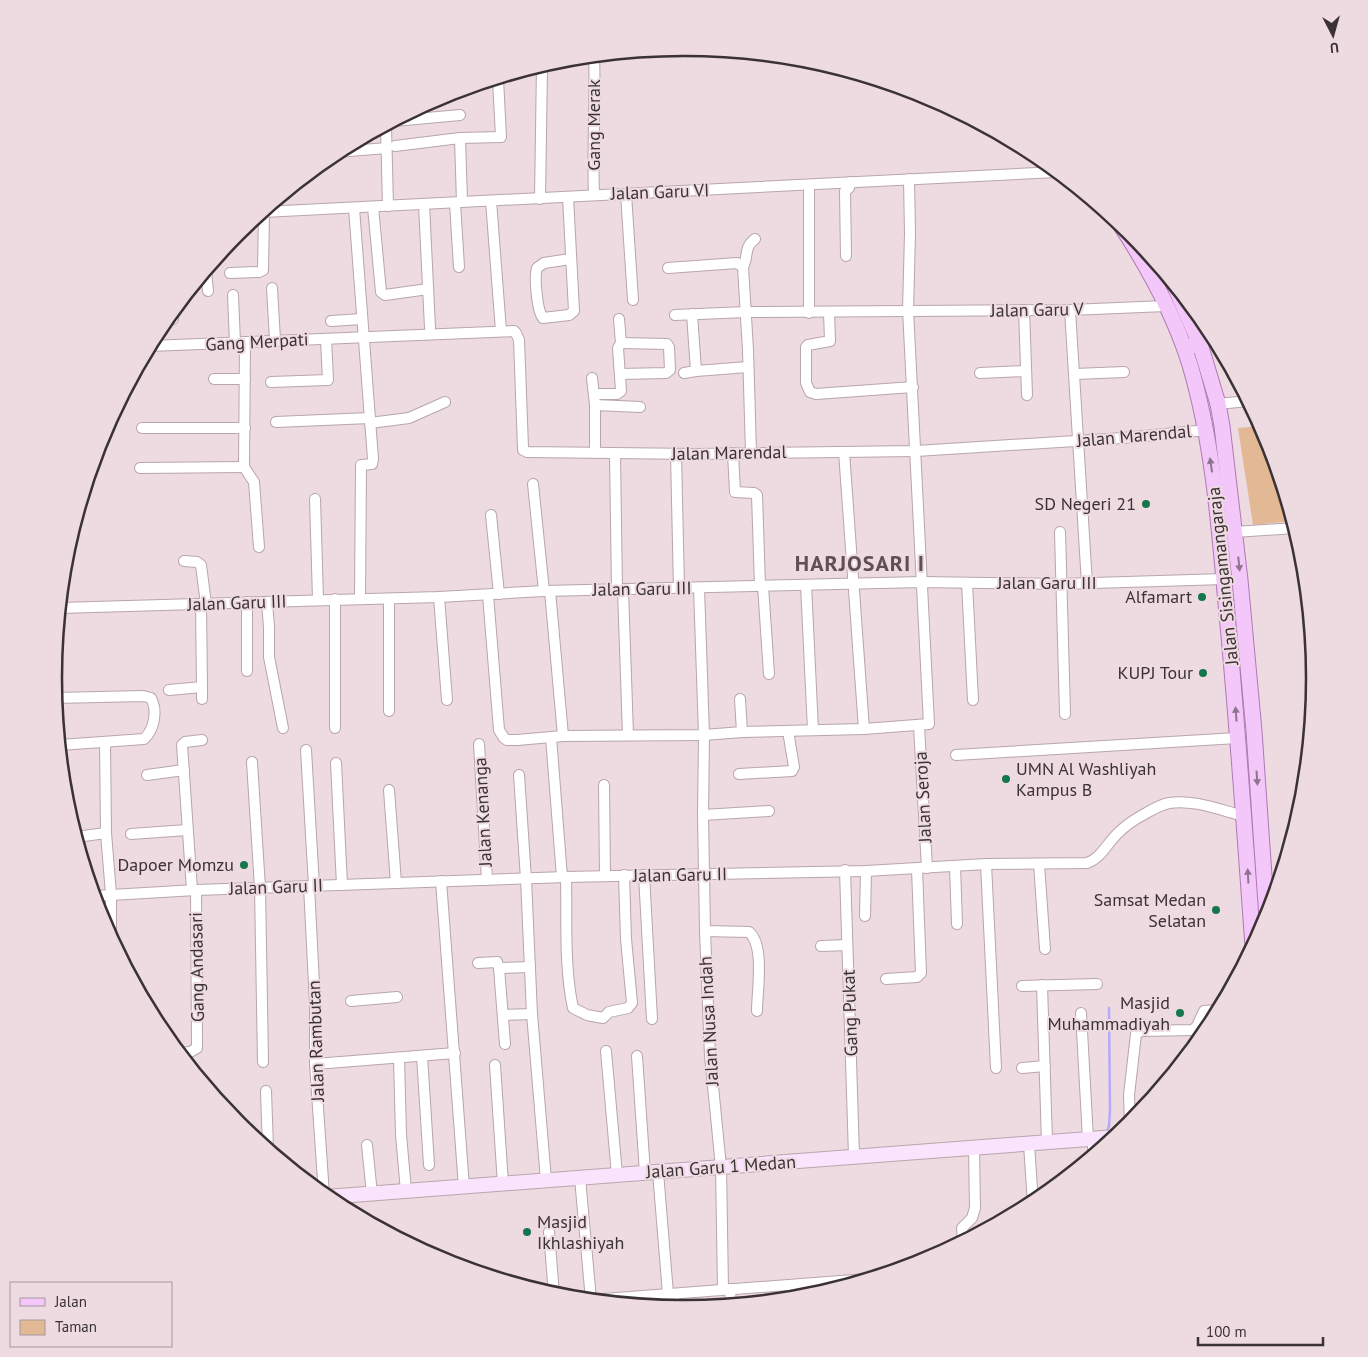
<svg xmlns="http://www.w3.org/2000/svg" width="1368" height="1357" viewBox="0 0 1368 1357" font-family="'PT Sans',sans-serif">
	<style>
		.green { fill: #e3b894 }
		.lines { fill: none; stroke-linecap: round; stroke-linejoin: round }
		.stream { stroke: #b6a9fb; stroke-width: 2.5 }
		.street-casing { stroke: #b8a6ac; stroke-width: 12 }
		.secondary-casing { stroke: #b8a6ac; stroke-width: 16 }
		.primary-casing { stroke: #ae7ab2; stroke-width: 17 }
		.street { stroke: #fff; stroke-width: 10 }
		.secondary { stroke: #fae3fc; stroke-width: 14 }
		.primary { stroke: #f4c7fa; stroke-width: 15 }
		.oneway { fill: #8e758d }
		.poi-dot { fill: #14774e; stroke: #eedae1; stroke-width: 2 }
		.labels { text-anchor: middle; stroke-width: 4; stroke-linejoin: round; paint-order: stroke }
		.street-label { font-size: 18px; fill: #3a3234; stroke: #eedae1 }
		.poi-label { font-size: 18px; fill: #3a3234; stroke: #eedae1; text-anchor: end }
		.district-label { font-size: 22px; font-weight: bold; letter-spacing: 1px; fill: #5f4f55; stroke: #eedae1 }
		.rim { fill: none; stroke: #3a3234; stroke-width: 2.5 }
	</style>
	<rect width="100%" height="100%" fill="#eedae1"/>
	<polygon class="green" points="1261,426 1267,437 1293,521 1253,525 1238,428"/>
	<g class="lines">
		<polyline class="stream" points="1106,1134 1109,1126 1110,1111 1109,1008"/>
		<g class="street-casing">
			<g id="street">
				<path d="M594,56C596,102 592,148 594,194"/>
				<polyline points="394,121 460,115"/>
				<polyline points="386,126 388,206"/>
				<polyline points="460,138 462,202"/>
				<polyline points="395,146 460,138 501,137 498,79"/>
				<polyline points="337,152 387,148"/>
				<polyline points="809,185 809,313"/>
				<polyline points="626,194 633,300"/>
				<path d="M568,197L574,311L569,315L543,318C537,311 534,277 537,268L544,263L570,259"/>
				<polyline points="540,199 542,65"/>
				<polyline points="491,201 501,331"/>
				<polyline points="455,203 459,267"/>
				<polyline points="424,204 430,328"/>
				<polyline points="373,207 381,292 385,295 428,289"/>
				<polyline points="354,208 373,459 372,464 361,465 360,599"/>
				<polyline points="263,212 1057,172"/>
				<polyline points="846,256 845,191 849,188 850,182"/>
				<path d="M743,267C749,256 743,248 755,239"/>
				<polyline points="668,268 737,263 743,267 748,350 751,453"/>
				<polyline points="206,271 208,291"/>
				<polyline points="230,273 259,272 263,270 264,212"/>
				<polyline points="272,288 275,340"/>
				<polyline points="233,295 235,343"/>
				<polyline points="1024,310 1027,395"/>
				<polyline points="1070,310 1087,584"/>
				<polyline points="172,312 173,319"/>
				<polyline points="829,312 830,341 808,345 806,347 806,383 810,392 816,394 913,387"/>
				<polyline points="692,314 696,371 748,367"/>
				<polyline points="675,315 746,312 1070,310 1166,306"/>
				<polyline points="331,321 362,319"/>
				<polyline points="245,342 244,467 254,482 259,547"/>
				<polyline points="150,346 514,331 516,333 519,340 523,448 523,450 527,452 696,454 916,451 1123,438 1207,430"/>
				<polyline points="684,373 696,371"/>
				<polyline points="980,373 1026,371"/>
				<polyline points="620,374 666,373 670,370 669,347 667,344 621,343"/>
				<polyline points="1075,374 1124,372"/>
				<polyline points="592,378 595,405 595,453"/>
				<polyline points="214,379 245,379"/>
				<polyline points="271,382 328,380 326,339"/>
				<polyline points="594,394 617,394 621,391 618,348 621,343 619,319"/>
				<polyline points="1218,404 1248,401"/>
				<polyline points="595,405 640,407"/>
				<polyline points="276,422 370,418"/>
				<polyline points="370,423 409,418 445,402"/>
				<polyline points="142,428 245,428"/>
				<polyline points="844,452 864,729"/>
				<polyline points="733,453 735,492 754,493 757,495 760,586"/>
				<polyline points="615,454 617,590"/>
				<polyline points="676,454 679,589"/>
				<polyline points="140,468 244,467"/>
				<polyline points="533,484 544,591"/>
				<polyline points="315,499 318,599"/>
				<polyline points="491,515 499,594"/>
				<polyline points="1060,532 1065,714"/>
				<polyline points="1235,532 1295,528"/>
				<polyline points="184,561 197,562 201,565 206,604"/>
				<polyline points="967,583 973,700"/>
				<polyline points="806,585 813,730"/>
				<polyline points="763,586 769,674"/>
				<polyline points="699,588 704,735 703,815 705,931 710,1056 721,1167 723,1289"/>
				<polyline points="623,590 628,735"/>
				<polyline points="550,591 563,736"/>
				<polyline points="488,595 499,730 504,738 507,740 517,740 563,736 704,735 742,732 864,729 929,724 908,310 910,234 909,179"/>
				<polyline points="439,597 447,700"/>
				<polyline points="389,599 389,711"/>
				<polyline points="247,602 247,671"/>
				<polyline points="267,602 269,627 269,657 283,728"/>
				<polyline points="60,608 439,597 544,591 922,582 1061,584 1224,579"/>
				<polyline points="202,687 202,699"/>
				<polyline points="169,690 202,687 201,604"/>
				<path d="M55,698L143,696L151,698C158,711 154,730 144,739L60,745"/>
				<polyline points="740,699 742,732"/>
				<polyline points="919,726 927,868"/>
				<polyline points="335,728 335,599"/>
				<polyline points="551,737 562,877"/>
				<polyline points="105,742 106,833 111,894 111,939"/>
				<polyline points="479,744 487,880"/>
				<polyline points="306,750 314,886"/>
				<polyline points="956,755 1237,738"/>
				<polyline points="252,762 260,888 263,1062"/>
				<polyline points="336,763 342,885"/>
				<polyline points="739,774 792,771 794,767 788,731"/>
				<polyline points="147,775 184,770"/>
				<polyline points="519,775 526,879 532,1014 546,1180"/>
				<polyline points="604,785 605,876"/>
				<polyline points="389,790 396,883"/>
				<polyline points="703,815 769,811"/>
				<polyline points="131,834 187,830"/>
				<polyline points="76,837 106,833"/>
				<polyline points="986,864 996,1068"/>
				<polyline points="1039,864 1045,949"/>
				<polyline points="955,866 957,924"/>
				<polyline points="845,870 854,1156"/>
				<polyline points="644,875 652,1019"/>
				<path d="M566,877C567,919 564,967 573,1008L587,1015L603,1018L609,1012L628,1008L632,1003L626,939L624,875"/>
				<polyline points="441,881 464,1187"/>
				<polyline points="309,886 315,1004 315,1064 324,1195"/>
				<polyline points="192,890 182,745 185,742 202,740"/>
				<path d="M94,896L196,890L566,877L866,871L986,864L1087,863C1100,859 1107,844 1117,834C1124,827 1132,821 1141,816C1150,811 1159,805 1169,803C1193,799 1220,810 1244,816"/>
				<polyline points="865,916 866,871"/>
				<path d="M705,931L749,932C765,945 757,991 757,1011"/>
				<polyline points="821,946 847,945"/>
				<polyline points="478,963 497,962 499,968 530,967"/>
				<polyline points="499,968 505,1044"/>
				<polyline points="886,979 917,977 921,973 917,869"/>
				<polyline points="1042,985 1047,1142"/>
				<polyline points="1022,986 1097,984"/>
				<polyline points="351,1001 397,997"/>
				<polyline points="1081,1013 1088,1139"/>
				<polyline points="503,1015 532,1014"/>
				<polyline points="606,1051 617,1175"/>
				<polyline points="179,1053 190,1052 197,1048 197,1045 196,890"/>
				<polyline points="422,1056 429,1165"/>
				<polyline points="637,1056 645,1173"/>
				<polyline points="399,1058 401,1135 406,1191"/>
				<polyline points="315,1064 455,1053"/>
				<polyline points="495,1065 503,1184"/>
				<polyline points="1022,1068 1045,1066"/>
				<polyline points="266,1091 268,1149"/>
				<polyline points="1130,1125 1129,1095 1136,1034 1141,1031 1193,1030 1197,1026 1204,1011 1219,1010"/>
				<polyline points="1093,1139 1093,1155"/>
				<polyline points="1029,1144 1033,1204"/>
				<polyline points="367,1145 372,1194"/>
				<polyline points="658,1172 668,1294"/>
				<polyline points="580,1178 591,1300"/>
				<polyline points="549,1232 554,1295"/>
				<polyline points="963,1241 962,1228 972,1218 975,1208 974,1148"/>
				<polyline points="730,1289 731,1305"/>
				<polyline points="674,1294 674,1309"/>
				<polyline points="590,1300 867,1279"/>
			</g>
		</g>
		<g class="secondary-casing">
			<polyline id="secondary" points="326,1197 1115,1137"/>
		</g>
		<g class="primary-casing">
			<g id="primary">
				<path d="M1120,224C1148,267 1175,316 1190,365C1213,443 1219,524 1226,604C1237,718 1245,833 1253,947"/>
				<polyline points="1175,287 1200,344 1218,404 1222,426 1240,580 1254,731 1267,919"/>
				<polyline points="1192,346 1200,344 1206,335 1207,326"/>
			</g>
		</g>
		<use href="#street" class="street"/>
		<use href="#secondary" class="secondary"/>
		<use href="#primary" class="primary"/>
	</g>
	<defs><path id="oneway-solid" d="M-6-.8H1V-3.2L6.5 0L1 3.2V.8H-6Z" transform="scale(1.25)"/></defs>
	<g class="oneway">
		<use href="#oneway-solid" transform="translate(1211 465) rotate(-98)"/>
		<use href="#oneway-solid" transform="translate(1239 564) rotate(84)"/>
		<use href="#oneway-solid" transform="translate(1236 714) rotate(-94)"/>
		<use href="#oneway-solid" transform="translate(1257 778) rotate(86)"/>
		<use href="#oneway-solid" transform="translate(1248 876) rotate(-93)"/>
	</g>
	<g class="poi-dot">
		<circle cx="1146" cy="504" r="5"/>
		<circle cx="1202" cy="597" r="5"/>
		<circle cx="1203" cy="673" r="5"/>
		<circle cx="1006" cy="779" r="5"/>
		<circle cx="244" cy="865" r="5"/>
		<circle cx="1216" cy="910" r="5"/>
		<circle cx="1180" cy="1013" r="5"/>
		<circle cx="527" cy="1232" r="5"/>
	</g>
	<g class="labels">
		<g class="street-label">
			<text transform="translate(594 125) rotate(-90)" y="6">Gang Merak</text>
			<text transform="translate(660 192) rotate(-2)" y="6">Jalan Garu VI</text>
			<text transform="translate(1037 310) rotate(-1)" y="6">Jalan Garu V</text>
			<text transform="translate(257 342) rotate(-3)" y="6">Gang Merpati</text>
			<text transform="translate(1134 436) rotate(-5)" y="6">Jalan Marendal</text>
			<text transform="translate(729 453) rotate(-1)" y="6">Jalan Marendal</text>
			<text transform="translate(1223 576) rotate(-96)" y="6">Jalan Sisingamangaraja</text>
			<text x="1047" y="589">Jalan Garu III</text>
			<text transform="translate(642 589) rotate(-1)" y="6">Jalan Garu III</text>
			<text transform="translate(237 603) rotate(-2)" y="6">Jalan Garu III</text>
			<text transform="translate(923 797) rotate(-93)" y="6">Jalan Seroja</text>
			<text transform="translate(483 812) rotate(-93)" y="6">Jalan Kenanga</text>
			<text transform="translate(680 875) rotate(-1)" y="6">Jalan Garu II</text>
			<text transform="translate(276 887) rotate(-2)" y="6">Jalan Garu II</text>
			<text transform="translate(197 967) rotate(-91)" y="6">Gang Andasari</text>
			<text transform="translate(850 1013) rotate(-92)" y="6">Gang Pukat</text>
			<text transform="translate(709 1021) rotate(-93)" y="6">Jalan Nusa Indah</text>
			<text transform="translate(316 1041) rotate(-92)" y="6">Jalan Rambutan</text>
			<text transform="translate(721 1167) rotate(-4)" y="6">Jalan Garu 1 Medan</text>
		</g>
		<g class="poi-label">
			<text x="1136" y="510">SD Negeri 21</text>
			<text x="1192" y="603">Alfamart</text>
			<text x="1193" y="679">KUPJ Tour</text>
			<text x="1016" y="775" text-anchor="start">UMN Al Washliyah<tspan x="1016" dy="21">Kampus B</tspan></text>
			<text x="234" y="871">Dapoer Momzu</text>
			<text x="1206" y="906">Samsat Medan<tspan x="1206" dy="21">Selatan</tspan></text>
			<text x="1170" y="1009">Masjid<tspan x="1170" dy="21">Muhammadiyah</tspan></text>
			<text x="537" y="1228" text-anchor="start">Masjid<tspan x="537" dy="21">Ikhlashiyah</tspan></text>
		</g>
		<g class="district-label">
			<text x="860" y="571">HARJOSARI I</text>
		</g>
	</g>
	<path d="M0 0H1368V1357H0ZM62 678a622 622 0 1 1 1244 0a622 622 0 1 1-1244 0Z" fill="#eedae1" fill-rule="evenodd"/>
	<path class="rim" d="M62 678a622 622 0 1 1 1244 0a622 622 0 1 1-1244 0Z"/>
	<rect x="10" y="1282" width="162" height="65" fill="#eedae1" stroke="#a6979c"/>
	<rect x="20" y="1298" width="25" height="8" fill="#f4c7fa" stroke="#a6979c"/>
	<text x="55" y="1307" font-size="15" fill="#3a3234">Jalan</text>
	<rect x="20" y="1320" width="25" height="15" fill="#e3b894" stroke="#a6979c"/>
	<text x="55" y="1332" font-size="15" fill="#3a3234">Taman</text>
	<g transform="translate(1333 35) rotate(174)" stroke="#eedae1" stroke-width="4" paint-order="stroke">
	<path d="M0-4L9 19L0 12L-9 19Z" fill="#3a3234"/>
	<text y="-8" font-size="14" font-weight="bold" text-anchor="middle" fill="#3a3234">U</text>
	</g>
	<path d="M1198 1337v8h125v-8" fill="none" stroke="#3a3234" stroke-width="2.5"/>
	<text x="1206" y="1337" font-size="15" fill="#3a3234" stroke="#eedae1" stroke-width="4" paint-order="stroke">100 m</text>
</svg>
